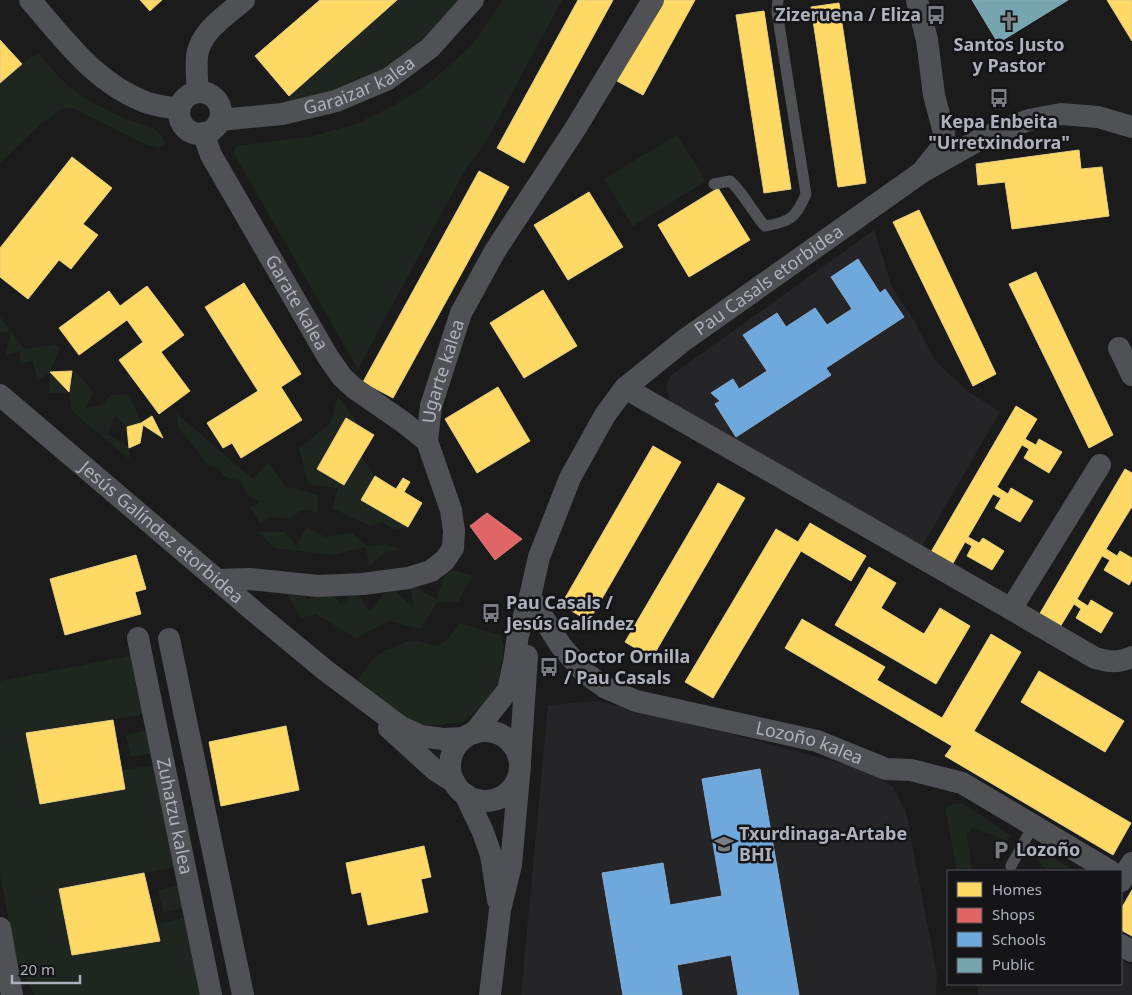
<svg xmlns="http://www.w3.org/2000/svg" width="1132" height="995" viewBox="0 0 1132 995" font-family="'Noto Sans',sans-serif">
	<style>
		.built { fill: #252528 }
		.green { fill: #1f2620 }
		.homes { fill: #ffd966; stroke: #e6cd80 }
		.shops { fill: #e06666; stroke: #d17c80 }
		.schools { fill: #6fa8dc; stroke: #82abd2 }
		.public { fill: #76a5af; stroke: #86a9b3 }
		.lines { fill: none; stroke-linecap: round; stroke-linejoin: round }
		.lane { stroke: #4f5155; stroke-width: 11 }
		.street { stroke: #4f5155; stroke-width: 22 }
		.labels { text-anchor: middle; stroke-width: 5; stroke-linejoin: round; paint-order: stroke }
		.poi-label { font-size: 18px; font-weight: bold; fill: #adb1bc; stroke: #151518; text-anchor: start }
		.street-label { font-size: 18px; fill: #adb1bc; stroke: #151518 }
	</style>
	<rect width="100%" height="100%" fill="#1b1b1c"/>
	<g class="built">
		<polygon points="874,230 892,287 915,322 936,362 969,392 1000,412 921,548 671,402 666,389 670,376"/>
		<polygon points="597,701 731,734 866,770 893,787 906,812 937,975 936,995 521,995 548,705"/>
		<polygon points="1121,959 1132,966 1132,995 978,995 978,984 1121,984"/>
	</g>
	<g class="green">
		<polygon points="397,0 463,0 403,59 369,78 291,105 289,96"/>
		<polygon points="503,0 562,0 484,145 466,168 358,369 233,152 237,146 314,136 358,123 395,105 428,84 472,45"/>
		<path d="M38,53C49,66 61,81 75,91C89,102 113,113 129,120C145,126 159,125 165,144L159,148L145,144L73,108H63L42,123L0,163V83L22,64Z"/>
		<polygon points="677,135 706,181 633,226 604,179"/>
		<polygon points="0,317 24,349 56,344 60,348 50,372 69,392 75,371 93,392 86,408 102,405 111,395 129,394 141,423 127,427 115,416 108,434 129,448 129,459 72,411 69,393 49,393 50,373 37,380 33,361 20,364 20,351 5,356 11,331 0,333"/>
		<polygon points="338,396 359,426 346,419 317,469 344,484 361,456 375,476 361,500 408,527 395,530 382,522 370,526 332,508 338,488 308,484 299,448 330,424"/>
		<polygon points="176,413 253,479 268,462 285,486 318,495 317,512 302,510 288,519 270,516 261,524 250,508 260,502 247,495 241,481 225,477 218,468 209,466 178,427"/>
		<polygon points="307,527 325,537 352,533 367,546 385,544 402,550 386,552 369,566 366,547 334,555 275,548 258,532 285,532 296,546"/>
		<polygon points="447,569 473,575 458,602 437,602 421,629 389,621 356,638 316,614 301,618 285,590 306,591 306,599 331,593 342,605 355,590 369,611 391,587 414,609 410,585 436,599"/>
		<polygon points="459,623 500,635 504,646 498,682 485,705 462,722 440,725 417,725 388,706 358,680 371,661 384,651 412,640 438,646 448,639"/>
		<polygon points="133,655 147,714 26,733 40,804 125,789 122,770 156,765 177,867 59,890 72,955 160,941 156,924 188,917 202,995 35,995 17,962 0,875 0,681"/>
		<polygon points="147,730 152,753 131,757 126,735"/>
		<polygon points="956,803 964,804 1011,836 1007,841 972,827 967,835 972,871 957,871 945,808"/>
		<polygon points="1035,846 1075,871 1048,871 1031,853"/>
		<polygon points="179,885 184,908 163,912 158,890"/>
	</g>
	<g class="homes">
		<polygon points="140,0 162,0 150,11"/>
		<polygon points="320,0 397,0 289,96 255,56"/>
		<polygon points="578,0 613,0 524,163 497,148"/>
		<polygon points="661,0 695,0 643,95 617,81"/>
		<polygon points="1107,0 1132,0 1132,41"/>
		<polygon points="839,3 866,183 838,187 811,7"/>
		<polygon points="764,11 791,189 764,193 736,15"/>
		<polygon points="0,40 22,64 0,83"/>
		<polygon points="1079,150 1081,169 1102,167 1109,216 1012,229 1005,182 978,185 976,164"/>
		<polygon points="72,157 112,188 83,224 98,235 71,269 59,260 28,299 0,277 0,248"/>
		<polygon points="479,171 509,187 393,398 363,382"/>
		<polygon points="718,188 750,240 689,277 658,225"/>
		<polygon points="589,192 623,247 568,280 534,225"/>
		<polygon points="919,210 996,374 973,386 893,222"/>
		<polygon points="1036,272 1113,435 1089,448 1009,284"/>
		<polygon points="244,283 301,374 281,387 302,420 241,458 232,443 223,448 207,423 258,391 205,307"/>
		<polygon points="147,286 184,335 161,352 190,391 159,414 119,360 143,342 127,320 79,355 59,328 109,291 120,306"/>
		<polygon points="543,290 577,346 524,378 490,323"/>
		<polygon points="72,371 69,392 50,372"/>
		<polygon points="498,387 530,441 477,473 445,419"/>
		<polygon points="1016,406 1037,419 1025,439 1036,445 1039,439 1062,452 1049,473 1024,458 1029,449 1022,445 997,487 1008,494 1011,488 1033,501 1020,522 995,508 1001,498 993,494 968,537 979,543 983,538 1004,551 992,570 967,556 972,546 965,542 952,565 931,552"/>
		<polygon points="152,416 163,438 143,425 140,443 129,448 127,427 141,423"/>
		<polygon points="346,418 374,435 344,485 317,469"/>
		<polygon points="653,446 681,462 589,621 561,605"/>
		<polygon points="1125,469 1132,473 1132,508 1131,508 1106,549 1117,556 1120,551 1132,558 1132,580 1129,585 1104,570 1110,560 1102,556 1077,599 1088,606 1091,600 1113,613 1101,633 1076,618 1081,609 1074,604 1060,627 1039,615"/>
		<polygon points="375,476 396,489 403,478 410,482 404,492 422,503 408,527 361,500"/>
		<polygon points="718,483 745,498 652,658 625,642"/>
		<polygon points="810,523 866,556 851,581 801,551 713,698 685,682 776,529 798,542"/>
		<polygon points="136,555 146,589 135,592 141,614 65,635 50,579"/>
		<polygon points="869,567 896,583 881,608 924,634 940,608 970,626 936,684 835,625"/>
		<polygon points="802,619 885,667 877,680 942,718 991,634 1021,652 974,731 1131,823 1113,855 945,756 952,746 785,648"/>
		<polygon points="1039,671 1124,721 1105,752 1021,702"/>
		<polygon points="113,720 125,789 40,804 26,733"/>
		<polygon points="286,726 299,790 221,806 209,742"/>
		<polygon points="424,846 431,877 421,879 428,912 368,925 361,892 352,894 346,863"/>
		<polygon points="144,873 160,941 72,955 59,889"/>
		<polygon points="1132,890 1132,936 1121,930 1121,909"/>
	</g>
	<polygon class="shops" points="487,513 522,539 495,560 470,526"/>
	<g class="schools">
		<polygon points="858,259 880,293 885,289 904,317 826,368 831,375 736,437 715,404 720,401 711,393 733,379 739,389 767,371 743,335 777,313 786,327 815,308 827,325 852,309 831,277"/>
		<polygon points="760,769 799,995 738,995 731,955 677,965 682,995 623,995 602,873 663,863 670,905 722,896 702,779"/>
	</g>
	<polygon class="public" points="972,0 1068,0 998,43"/>
	<g class="lines">
		<g class="lane">
			<path d="M714,184L730,181C743,192 753,213 765,226C790,222 796,218 806,194L777,12L778,0"/>
			<polyline points="1011,866 1033,826"/>
		</g>
		<g class="street">
			<path d="M30,0C65,40 94,82 145,102C156,106 168,107 179,109"/>
			<polyline points="917,0 927,40 934,95 944,133 942,147 925,168"/>
			<path d="M198,92C197,80 196,67 197,56C200,31 227,15 244,0"/>
			<circle cx="200" cy="113" r="21"/>
			<path id="s1" d="M220,120L282,114L336,101L388,79L430,48L473,0"/>
			<path id="s2" d="M203,133L211,155L328,357L342,377L354,388L403,422L427,441"/>
			<polyline points="1119,348 1132,375"/>
			<path d="M625,388L1011,609L1095,658C1109,662 1118,663 1132,657"/>
			<path id="s3" d="M0,395L256,613L325,670L401,727L421,736L443,739L463,738"/>
			<path id="s4" d="M218,580L250,579L318,586L363,584L408,578L431,571L445,560L453,548L454,531L451,510L427,441L431,406L461,313L495,251L575,129L653,0"/>
			<path id="s5" d="M530,597L561,646L584,672L606,688L636,701L817,741L886,769L911,770L962,783L1110,871"/>
			<polyline points="1011,609 1100,465"/>
			<path id="s6" d="M138,638L211,995"/>
			<polyline points="169,639 243,995"/>
			<polyline points="389,728 435,770 454,782"/>
			<circle cx="485" cy="766" r="35"/>
			<path id="s7" d="M474,733L508,690L514,663L518,635L530,597L539,557L570,478L605,415L625,388L683,341L922,172L977,141L1004,129L1029,120L1061,114L1098,117L1132,127"/>
			<polyline points="520,761 527,656"/>
			<polyline points="465,794 483,832 491,855 498,900"/>
			<polyline points="1121,881 1132,863"/>
			<polyline points="0,928 12,995"/>
			<polyline points="1121,945 1132,951"/>
			<polyline points="490,995 500,910 511,865 519,776"/>
		</g>
	</g>
	<defs>
		<g id="bus-bare" transform="scale(1.5)"><path d="M-5-6H5V4H4V6H2V4H-2V6H-4V4H-5ZM-3.5-4V0h7V-4ZM-3.5 1.2v1.5H-2V1.2ZM2 1.2v1.5H3.5V1.2Z" fill="#7a7c84" stroke="#151518" stroke-width="2.5" paint-order="stroke"/></g>
		<g id="church-bare" transform="scale(1.5)"><path d="M-1.2-6h2.4v3.5h3.3v2.4h-3.3V6h-2.4V-.1h-3.3v-2.4h3.3Z" fill="#7a7c84" stroke="#151518" stroke-width="2.5" paint-order="stroke"/></g>
		<g id="school-bare" transform="scale(1.5)"><path d="M0-5L7-2L0 1L-7-2ZM-4 1L0 2.5L4 1V4Q0 6-4 4Z" fill="#7a7c84" stroke="#151518" stroke-width="2.5" paint-order="stroke"/></g>
		<g id="parking-bare" transform="scale(1.5)"><path d="M-3.5-5.5H1a3.5 3.5 0 0 1 0 7H-1V5.5H-3.5ZM-1-3.4V-.6H.8a1.4 1.4 0 0 0 0-2.8Z" fill="#7a7c84" stroke="#151518" stroke-width="2.5" paint-order="stroke"/></g>
	</defs>
	<g fill-rule="evenodd">
		<use href="#bus-bare" x="936" y="15"/>
		<use href="#church-bare" x="1009" y="21"/>
		<use href="#bus-bare" x="999" y="98"/>
		<use href="#bus-bare" x="491" y="613"/>
		<use href="#bus-bare" x="549" y="667"/>
		<use href="#school-bare" x="724" y="844"/>
		<use href="#parking-bare" x="1001" y="850"/>
	</g>
	<g class="labels">
		<g class="poi-label">
			<text x="921" y="21" text-anchor="end">Zizeruena / Eliza</text>
			<text x="1009" y="51" text-anchor="middle">Santos Justo<tspan x="1009" dy="21">y Pastor</tspan></text>
			<text x="999" y="128" text-anchor="middle">Kepa Enbeita<tspan x="999" dy="21">"Urretxindorra"</tspan></text>
			<text x="506" y="609">Pau Casals /<tspan x="506" dy="21">Jesús Galíndez</tspan></text>
			<text x="564" y="663">Doctor Ornilla<tspan x="564" dy="21">/ Pau Casals</tspan></text>
			<text x="739" y="840">Txurdinaga-Artabe<tspan x="739" dy="21">BHI</tspan></text>
			<text x="1016" y="856">Lozoño</text>
		</g>
		<g class="street-label">
			<text dy="6" stroke="none"><textPath href="#s1" startOffset="145">Garaizar kalea</textPath></text>
			<text dy="6" stroke="none"><textPath href="#s7" startOffset="562">Pau Casals etorbidea</textPath></text>
			<text dy="6" stroke="none"><textPath href="#s2" startOffset="194">Garate kalea</textPath></text>
			<text dy="6" stroke="none"><textPath href="#s4" startOffset="430">Ugarte kalea</textPath></text>
			<text dy="6" stroke="none"><textPath href="#s3" startOffset="212">Jesús Galíndez etorbidea</textPath></text>
			<text dy="6" stroke="none"><textPath href="#s5" startOffset="331">Lozoño kalea</textPath></text>
			<text dy="6" stroke="none"><textPath href="#s6" startOffset="182">Zuhatzu kalea</textPath></text>
		</g>
	</g>
	<rect x="947" y="870" width="175" height="115" fill="#151518" stroke="#52535a"/>
	<rect x="957" y="882" width="25" height="15" fill="#ffd966" stroke="#52535a"/>
	<text x="992" y="895" font-size="15" fill="#adb1bc">Homes</text>
	<rect x="957" y="908" width="25" height="15" fill="#e06666" stroke="#52535a"/>
	<text x="992" y="920" font-size="15" fill="#adb1bc">Shops</text>
	<rect x="957" y="932" width="25" height="15" fill="#6fa8dc" stroke="#52535a"/>
	<text x="992" y="945" font-size="15" fill="#adb1bc">Schools</text>
	<rect x="957" y="958" width="25" height="15" fill="#76a5af" stroke="#52535a"/>
	<text x="992" y="970" font-size="15" fill="#adb1bc">Public</text>
	<path d="M12 975v8h68v-8" fill="none" stroke="#adb1bc" stroke-width="2.5"/>
	<text x="20" y="975" font-size="15" fill="#adb1bc" stroke="#151518" stroke-width="4" paint-order="stroke">20 m</text>
</svg>
